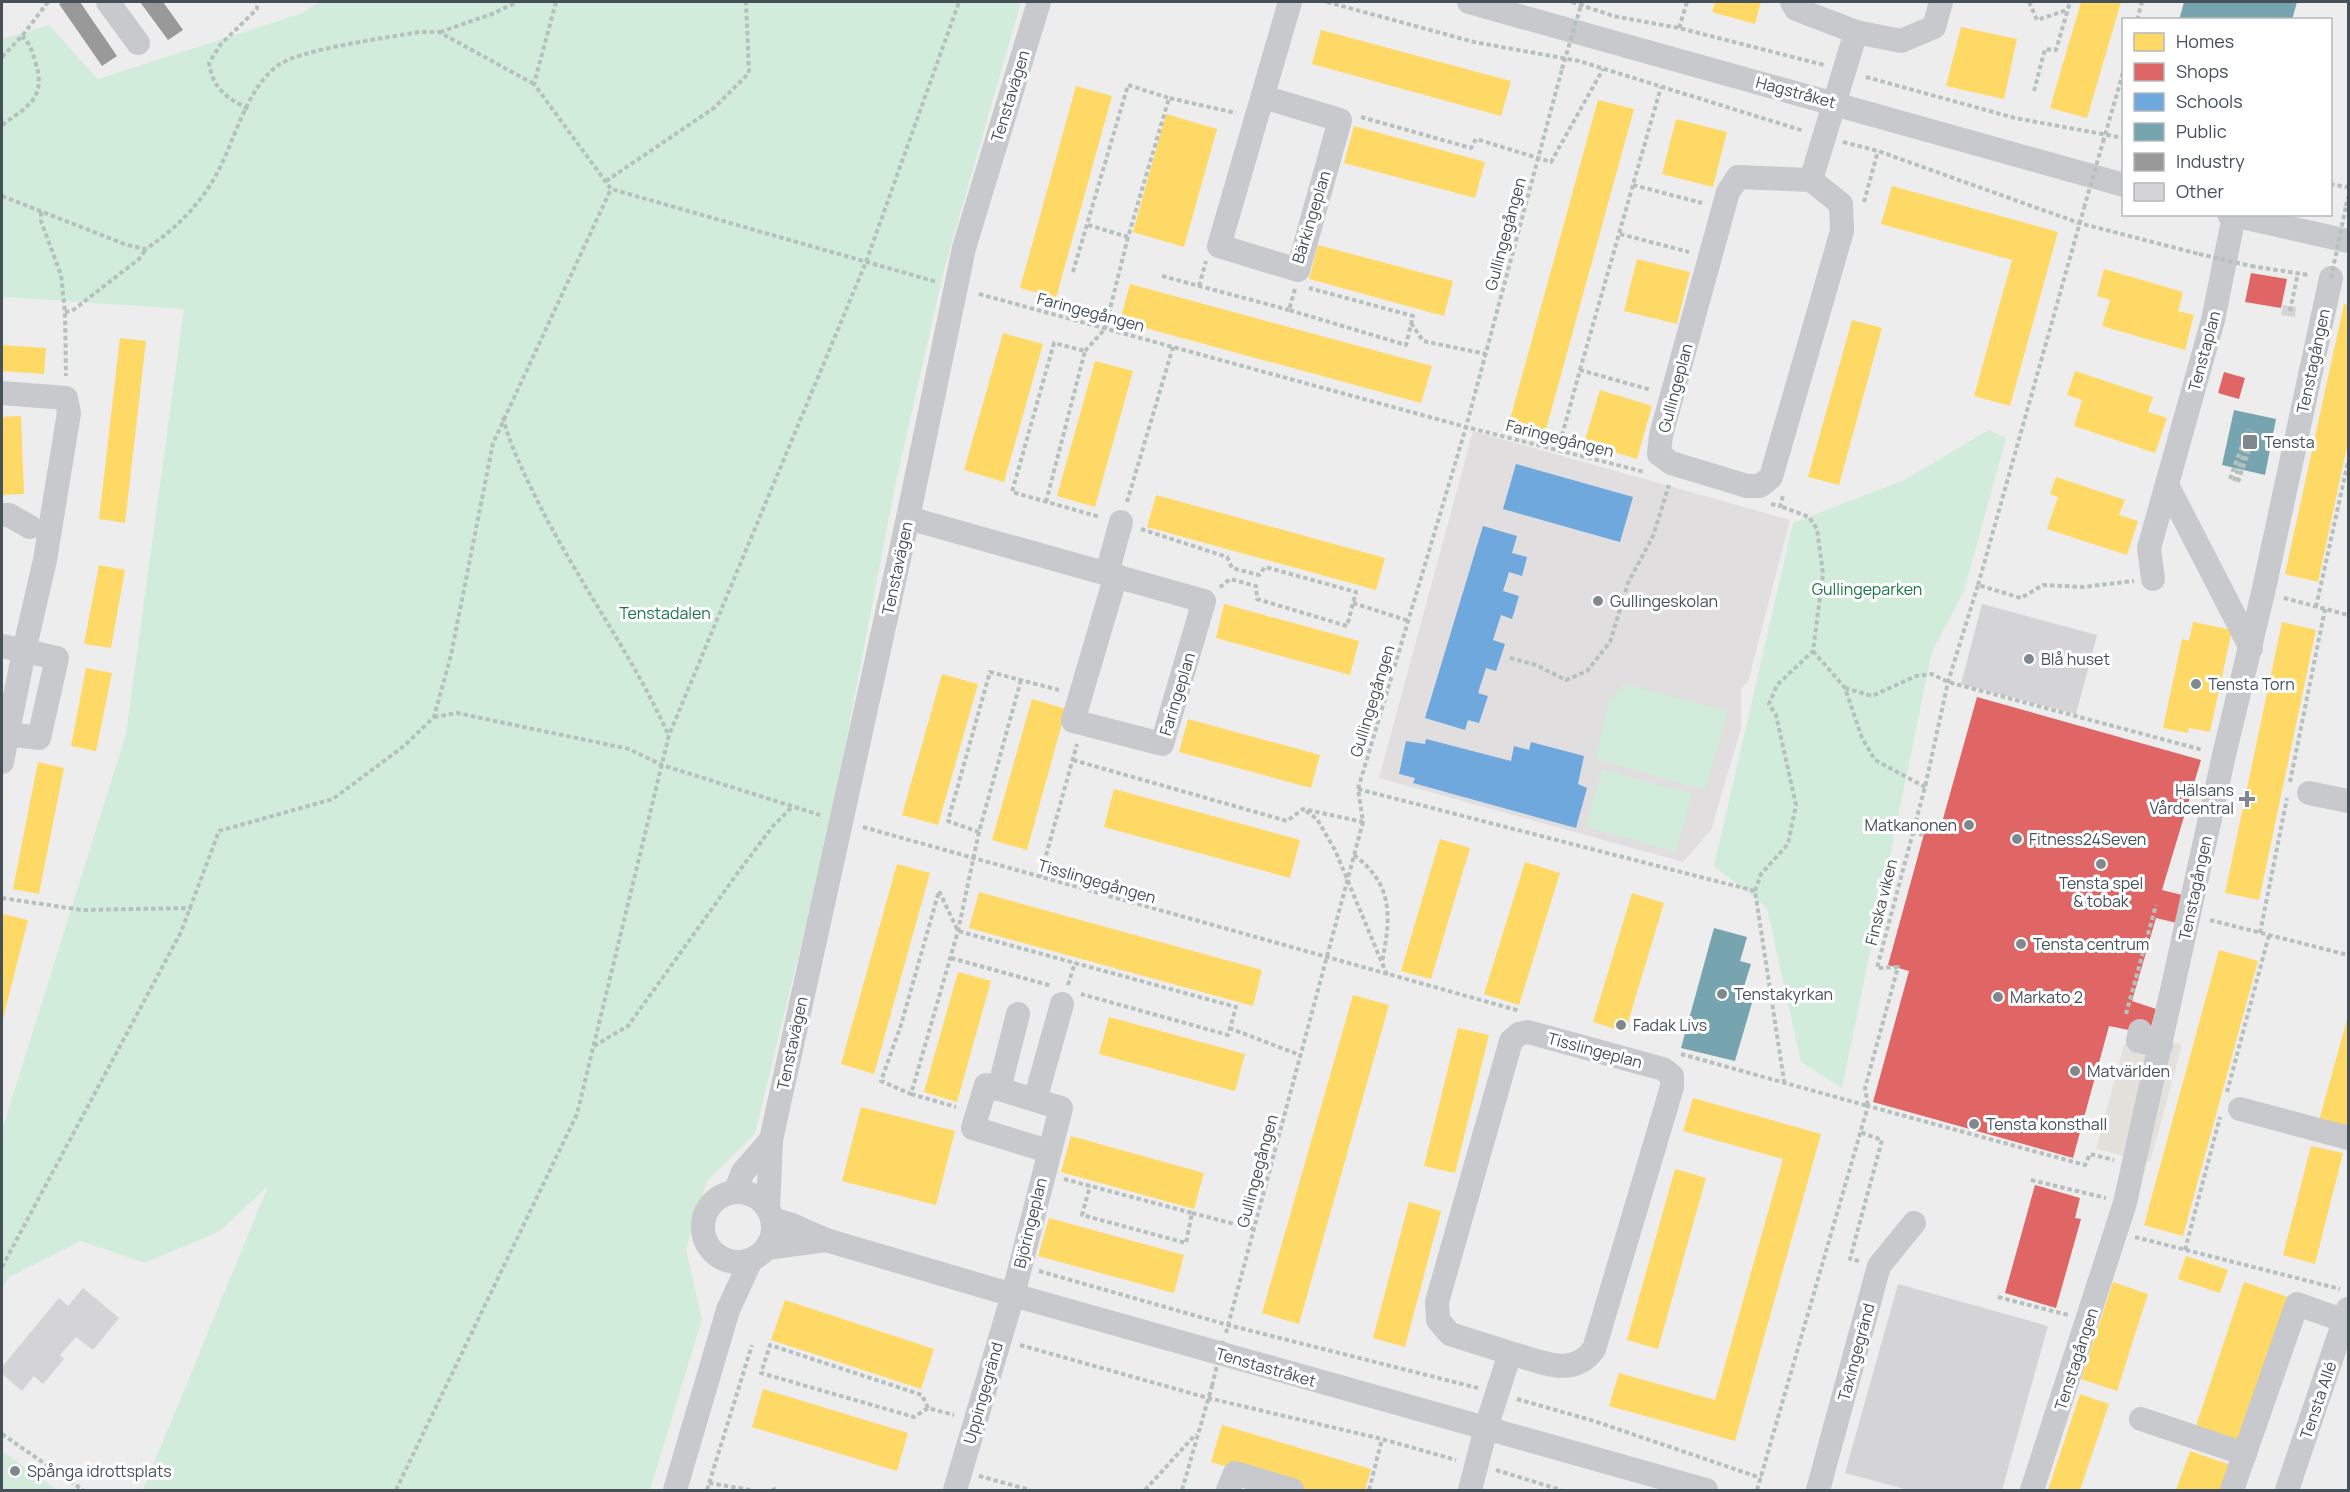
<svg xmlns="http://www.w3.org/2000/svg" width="2350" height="1492" viewBox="0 0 2350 1492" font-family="Manrope,sans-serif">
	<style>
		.commercial { fill: #e3e1db }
		.education { fill: #e0dedf }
		.green { fill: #d2ecdb }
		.homes { fill: #ffd966 }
		.shops { fill: #e06666 }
		.schools { fill: #6fa8dc }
		.public { fill: #76a5af }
		.industry { fill: #999 }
		.building { fill: #d4d4d6 }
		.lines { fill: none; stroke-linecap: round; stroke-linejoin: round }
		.path { stroke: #b6c1bd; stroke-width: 4; stroke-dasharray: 4.5 3; stroke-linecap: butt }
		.minor { stroke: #c7c9cc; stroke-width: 24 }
		.path-bridge { stroke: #b6c1bd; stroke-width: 4; stroke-dasharray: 4.5 3; stroke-linecap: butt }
		.poi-dot { fill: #80878d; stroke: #fff; stroke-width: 2 }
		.labels { text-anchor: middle; stroke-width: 6; stroke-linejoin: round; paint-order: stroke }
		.street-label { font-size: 16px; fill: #455059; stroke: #fff }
		.poi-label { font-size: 16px; fill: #455059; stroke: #fff; text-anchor: start }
		.park-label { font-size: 16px; fill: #197746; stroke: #fff }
	</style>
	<rect width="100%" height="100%" fill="#eeeded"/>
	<polygon class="commercial" points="2140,1031 2182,1045 2150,1162 2096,1149 2124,1045"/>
	<polygon class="education" points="1473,431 1790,520 1748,682 1741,688 1741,729 1711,830 1683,862 1379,778"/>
	<g class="green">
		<polygon points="320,2 1021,2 944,270 895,486 829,830 755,1134 707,1181 686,1249 702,1319 650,1490 143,1490 268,1186 220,1231 145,1263 81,1241 9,1277 2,1289 2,1130 126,734 184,309 2,297 2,39 49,25 98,79 300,14"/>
		<polygon points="1989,430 2006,438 1964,591 1932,652 1842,1088 1801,1062 1767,908 1714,866 1793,523 1904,480"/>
		<polygon points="1624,684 1728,711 1705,790 1596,759 1609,701"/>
		<polygon points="1602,769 1692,794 1676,852 1586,827"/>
		<polygon points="2,1451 57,1490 2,1490"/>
	</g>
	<g class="homes">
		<polygon points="1715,2 1761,2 1755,24 1712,12"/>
		<polygon points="2081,2 2121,2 2087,118 2050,108"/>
		<polygon points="1961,27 2017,39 2004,99 1946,86"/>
		<polygon points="1321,30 1511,81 1501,116 1312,64"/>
		<polygon points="1076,86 1112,96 1056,298 1020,288"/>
		<polygon points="1598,100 1634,109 1545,433 1509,423"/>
		<polygon points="1166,114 1217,129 1184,247 1133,232"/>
		<polygon points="1676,119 1727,132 1713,187 1662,174"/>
		<polygon points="1354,126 1485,162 1475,198 1344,163"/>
		<polygon points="1892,186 2058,232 2010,406 1974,396 2012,260 1881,224"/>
		<polygon points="1318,245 1453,281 1444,316 1309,279"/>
		<polygon points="1637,259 1690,272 1677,324 1624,311"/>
		<polygon points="2104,269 2183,292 2178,311 2194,315 2185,350 2102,326 2110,300 2097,296"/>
		<polygon points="1130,284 1432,366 1421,403 1120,321"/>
		<polygon points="2344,304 2348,305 2348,442 2318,582 2285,574"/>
		<polygon points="1852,320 1882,328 1839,485 1808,477"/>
		<polygon points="1003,333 1043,344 1004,482 964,470"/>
		<polygon points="120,338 146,341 125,523 99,519"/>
		<polygon points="2,345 46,348 44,374 2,371"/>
		<polygon points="1095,361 1133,371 1095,507 1057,496"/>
		<polygon points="2075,371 2153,397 2148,412 2167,418 2155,453 2074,426 2082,400 2067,395"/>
		<polygon points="1600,390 1652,406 1637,459 1584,443"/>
		<polygon points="21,416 24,494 2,495 2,417"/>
		<polygon points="2056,477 2125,500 2119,515 2138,521 2127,555 2047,529 2058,497 2050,494"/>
		<polygon points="1156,495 1385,558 1376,590 1147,527"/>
		<polygon points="99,565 125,570 111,648 84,644"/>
		<polygon points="1224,604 1359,641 1350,675 1216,638"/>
		<polygon points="2193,622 2232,630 2210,732 2189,728 2188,733 2163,728 2182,639 2189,641"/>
		<polygon points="2282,622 2316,630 2259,900 2225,893"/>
		<polygon points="86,668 112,673 96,751 71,746"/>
		<polygon points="942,674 978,684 938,825 902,815"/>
		<polygon points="1032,699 1066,709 1027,850 992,840"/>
		<polygon points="1188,719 1320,755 1311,788 1179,752"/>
		<polygon points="38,762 64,768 39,894 13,889"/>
		<polygon points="1114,789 1300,840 1290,878 1104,827"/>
		<polygon points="1440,839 1470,848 1431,979 1401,971"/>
		<polygon points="1525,862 1560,873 1519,1005 1484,994"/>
		<polygon points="897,864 930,873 874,1074 841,1064"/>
		<polygon points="979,892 1262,970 1253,1006 969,928"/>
		<polygon points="1632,893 1664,903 1625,1032 1593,1022"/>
		<polygon points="3,914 28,920 2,1023 2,922"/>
		<polygon points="2219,950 2258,961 2183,1236 2144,1225"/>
		<polygon points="958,972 991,981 957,1102 924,1092"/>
		<polygon points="1353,995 1389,1005 1299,1324 1262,1313"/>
		<polygon points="2348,1016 2348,1131 2318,1124"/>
		<polygon points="1109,1017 1245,1054 1235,1091 1099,1054"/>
		<polygon points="1458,1028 1489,1035 1455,1173 1424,1166"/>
		<polygon points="1693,1098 1821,1134 1735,1441 1609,1406 1619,1373 1715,1400 1783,1159 1683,1131"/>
		<polygon points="861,1107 955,1131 936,1205 842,1181"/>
		<polygon points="1071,1136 1204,1173 1194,1209 1061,1172"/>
		<polygon points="2311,1146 2343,1153 2315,1264 2283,1255"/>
		<polygon points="1675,1169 1706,1178 1658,1349 1627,1340"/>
		<polygon points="1409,1202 1441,1211 1405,1347 1373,1338"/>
		<polygon points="1049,1218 1184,1255 1174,1293 1038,1256"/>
		<polygon points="2186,1256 2228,1270 2220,1293 2178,1279"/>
		<polygon points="2113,1282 2148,1294 2117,1391 2081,1379"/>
		<polygon points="2244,1282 2288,1297 2236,1447 2194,1432"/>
		<polygon points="785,1300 934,1349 921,1389 771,1340"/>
		<polygon points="763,1389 908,1433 897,1471 752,1427"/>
		<polygon points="2080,1394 2109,1404 2080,1490 2048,1490"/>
		<polygon points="1222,1425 1371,1469 1365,1490 1307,1490 1211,1462"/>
		<polygon points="2190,1451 2231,1465 2223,1490 2176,1490"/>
	</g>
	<g class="shops">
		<polygon points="2251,273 2287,279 2281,308 2245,302"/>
		<polygon points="2224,372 2245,378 2239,399 2218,393"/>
		<polygon points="1977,697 2201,760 2162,890 2182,895 2177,923 2156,918 2132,1001 2156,1009 2149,1034 2109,1026 2073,1158 1873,1102 1909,971 1888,965 1927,823 1941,826"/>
		<polygon points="2035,1185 2080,1198 2075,1218 2081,1219 2056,1308 2005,1293"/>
	</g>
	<g class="schools">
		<polygon points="1516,464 1633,497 1620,542 1503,509"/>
		<polygon points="1483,526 1517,536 1512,553 1527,557 1522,576 1509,572 1503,591 1519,596 1512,619 1501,615 1493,640 1505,644 1496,671 1486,668 1478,693 1488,696 1479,723 1468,720 1465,730 1425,718"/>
		<polygon points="1426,739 1511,761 1514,746 1529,750 1531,742 1584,756 1578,784 1587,788 1576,828 1413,783 1415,778 1399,774 1406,741 1425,744"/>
	</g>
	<g class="public">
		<polygon points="2184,2 2297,2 2292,20 2179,20"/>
		<polygon points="2234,410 2276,419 2265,475 2222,465"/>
		<polygon points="1714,928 1747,937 1740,961 1751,964 1742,993 1754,996 1735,1061 1681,1048"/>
	</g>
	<g class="industry">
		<polygon points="63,2 80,2 117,56 102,66 59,4"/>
		<polygon points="140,2 163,2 183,30 168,40"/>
	</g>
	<g class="building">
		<polygon points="2283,305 2296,307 2295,317 2281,315"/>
		<polygon points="1982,604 2097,635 2076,714 1961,684"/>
		<polygon points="1898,1284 2048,1326 2002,1490 1908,1490 1845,1473"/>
		<polygon points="83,1288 119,1318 93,1350 76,1337 60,1355 64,1359 43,1384 34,1376 22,1391 2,1374 2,1367 59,1298 68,1306"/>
	</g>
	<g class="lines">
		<g class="path">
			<polyline points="556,2 534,84 611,189 937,282"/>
			<polyline points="1327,2 1474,42 1579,61 1804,131"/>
			<polyline points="1572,2 1613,16 1679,28 1824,65"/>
			<polyline points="2029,2 2037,20 2067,10"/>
			<polyline points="2137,20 2142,2"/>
			<polyline points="1679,28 1687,2"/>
			<polyline points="440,32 492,14 517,2"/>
			<polyline points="2,57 22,36 48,2"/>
			<polyline points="1866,77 2015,118 2124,138"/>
			<polyline points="2034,91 2045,49 2056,50 2070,2"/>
			<path d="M248,109C226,97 213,89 209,63L221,44L257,9V2"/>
			<polyline points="1361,117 1471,148 1476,139 1551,162 1603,69"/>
			<path d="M2,125C29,106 47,97 35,61C32,50 30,44 22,36"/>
			<polyline points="1843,142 1878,151 2079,223 2199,254"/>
			<polyline points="2103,142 2124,69"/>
			<polyline points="606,181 714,108 749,73 746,2"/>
			<polyline points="2330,184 2348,187"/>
			<polyline points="1633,185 1702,203"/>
			<path d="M2,196L127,245L146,249C174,230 198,207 215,177C235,142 244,92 277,66C299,49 387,38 419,32H439L534,84"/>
			<polyline points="1864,202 1878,151"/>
			<polyline points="2346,206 2348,197"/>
			<polyline points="41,212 41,221 61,275 65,312 66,376"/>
			<polyline points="1088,225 1128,237 1169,98 1236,113"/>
			<polyline points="1620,234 1689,252"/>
			<polyline points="2251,266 2309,275"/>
			<polyline points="1073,272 1128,85 1169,98"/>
			<polyline points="1162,276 1289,310"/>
			<polyline points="1199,286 1206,261"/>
			<polyline points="1295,289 1289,310 1406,345 1413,316 1309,288"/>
			<polyline points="979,294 1466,427 1645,472"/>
			<polyline points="2290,311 2298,273"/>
			<polyline points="65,312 72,311 139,259 146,249"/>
			<polyline points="1411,323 1423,341 1486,354"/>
			<polyline points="1085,351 1105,329 1128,237"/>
			<polyline points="1580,370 1661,87"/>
			<path d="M503,417C510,446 523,471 536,498C576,579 631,652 668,734"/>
			<polyline points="1558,450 1580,370 1651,390"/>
			<polyline points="2230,479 2248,429"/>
			<polyline points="2234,481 2252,431"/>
			<polyline points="2238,482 2255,432"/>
			<polyline points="1046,502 1085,351 1054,343 1012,492 1100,517"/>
			<polyline points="1127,502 1173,347"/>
			<polyline points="1771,504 1780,506 1783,496"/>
			<polyline points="1141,529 1227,557 1232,568 1259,575 1265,567 1356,592 1347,626 1257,599 1256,586 1230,579 1219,588"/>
			<polyline points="1978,585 2084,208"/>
			<polyline points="2284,598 2348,615"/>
			<polyline points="1353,603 1409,621"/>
			<polyline points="2316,607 2348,462"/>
			<polyline points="1813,651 1845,688 1862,738 1875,760 1925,787"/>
			<polyline points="1510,658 1536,665 1566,680 1587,671 1610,642 1628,583 1653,536 1669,485"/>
			<polyline points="1021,680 979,832 948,821 990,672 1059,690"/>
			<polyline points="1845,688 1872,696 1916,676 1932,674 1948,682 2203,750"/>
			<polyline points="434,717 457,713 629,749 662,765 820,815"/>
			<polyline points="1073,760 1287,821 1303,809 1363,822"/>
			<polyline points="2290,782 2325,609"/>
			<polyline points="1358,789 1755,891 1784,1081"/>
			<polyline points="1306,811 1317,819 1335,850 1387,975"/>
			<polyline points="863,827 1520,1011"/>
			<polyline points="979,832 958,931 911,1094 881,1081 901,1025 939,891 958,931 1236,1007 1228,1035 1081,994"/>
			<polyline points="1912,832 1923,835"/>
			<path d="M1354,855C1394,885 1391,918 1382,962"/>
			<polyline points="1040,877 1077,744"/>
			<polyline points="1755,891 1761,874 1788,844 1796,805 1776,715 1769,704 1777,685 1813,651 1823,574 1817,529 1809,517 1780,506"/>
			<polyline points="2,898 82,910 192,908"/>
			<polyline points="2210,920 2348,955"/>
			<polyline points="2260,933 2287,798"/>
			<polyline points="951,958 1052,986"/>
			<polyline points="1068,985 1075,963"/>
			<polyline points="2126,1014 2156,905"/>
			<polyline points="1229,1028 1300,1055"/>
			<polyline points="594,1046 628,1026 739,871 773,826 793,806"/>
			<polyline points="1681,1054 1868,1106 1865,1088 1898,967 1877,968 1925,787 1948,682 1978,585 2021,598 2043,585 2083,587 2134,581"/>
			<polyline points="2227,1092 2269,935"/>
			<polyline points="911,1094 956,1107"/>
			<polyline points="1064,1179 1192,1213 1186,1243 1082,1215 1090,1186"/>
			<polyline points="2031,1180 2106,1198"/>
			<polyline points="1192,1213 1254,1229"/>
			<polyline points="2135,1237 2340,1289"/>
			<polyline points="2185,1250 2220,1117"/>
			<polyline points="1859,1261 1850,1259 1882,1140 1860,1132"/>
			<polyline points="2,1267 181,932 219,831 333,799 404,746 434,717 451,655 493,443 611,189"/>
			<polyline points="1039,1271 1228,1325 1478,1388"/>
			<polyline points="1998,1297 2068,1315"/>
			<polyline points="1226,1333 1363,822 1358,789 1466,427 1562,69"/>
			<polyline points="1020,1345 1208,1398 1382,1439 1456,1460"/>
			<polyline points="1517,1399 1594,1421 1761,1478"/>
			<polyline points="928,1408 922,1395 770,1345 761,1373 914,1417 928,1408 954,1415"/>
			<polyline points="2,1434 83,1490"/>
			<polyline points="1496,1470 1561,1490"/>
			<polyline points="979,1476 1030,1490"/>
			<polyline points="709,1483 750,1490"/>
			<polyline points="396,1490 577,1114 669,735 866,262 959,2"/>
			<polyline points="707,1490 752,1345"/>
			<polyline points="772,1490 776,1489"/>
			<polyline points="1145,1490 1196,1434"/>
			<polyline points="1182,1490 1212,1386"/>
			<polyline points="1369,1490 1382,1439"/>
			<polyline points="1757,1490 1868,1106 2085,1165 2090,1154 2114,1160"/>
		</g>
		<g class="minor">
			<polyline points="108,2 138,43"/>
			<polyline points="1469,2 2124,185"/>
			<polyline points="1792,2 1796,9 1856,32 1901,41 1934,27 1941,2"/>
			<polyline points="1263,97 1340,120 1298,270 1219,246 1290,2"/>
			<polyline points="1811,180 1841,204 1842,231 1771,477 1760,486 1747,486 1671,463 1659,454 1661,435 1728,192 1738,177 1811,180 1856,32"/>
			<polyline points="2229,214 2348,241"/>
			<polyline points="2,393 66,398 69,413 45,560 24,651 2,762"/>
			<polyline points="2167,485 2251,648"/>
			<polyline points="2,515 9,515 30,527"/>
			<polyline points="908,518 1204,601 1162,744 1073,721 1116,575"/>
			<polyline points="1107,573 1121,522"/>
			<polyline points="2153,579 2149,548 2213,320 2234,216"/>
			<polyline points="2,646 57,658 39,738 8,734"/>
			<polyline points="2309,793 2348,801"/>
			<polyline points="2140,1031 2138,1041 2161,1045"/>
			<polyline points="999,1089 1018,1014"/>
			<polyline points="1035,1100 1062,1004"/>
			<polyline points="2240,1109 2348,1138"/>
			<polyline points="735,1192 743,1172 771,1140"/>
			<circle cx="738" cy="1227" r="35"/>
			<polyline points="768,1210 771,1140 908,518 964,248 1039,2"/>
			<polyline points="772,1219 792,1225 826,1240 1013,1295 1706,1490"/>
			<polyline points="766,1248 826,1240"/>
			<polyline points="2141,1419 2245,1454"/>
			<polyline points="675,1490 728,1310 751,1260"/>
			<polyline points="955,1490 1013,1295 1061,1108 986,1085 973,1128 1048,1151"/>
			<polyline points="1228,1490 1235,1473 1292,1490"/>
			<path d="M1470,1490L1486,1428L1510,1353L1450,1334L1438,1320L1437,1302L1511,1041L1519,1034L1528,1032L1663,1069L1672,1076V1087L1594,1349C1573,1379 1540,1361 1510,1353"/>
			<polyline points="1818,1490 1879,1266 1914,1223"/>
			<polyline points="2032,1490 2125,1203 2224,755 2263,593 2331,278"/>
			<polyline points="2232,1490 2297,1304 2345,1321"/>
			<polyline points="2287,1490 2348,1309"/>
		</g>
		<g class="path-bridge">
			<polyline points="1562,69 1582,2"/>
			<polyline points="2084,208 2103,142"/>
			<polyline points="2199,254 2251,266"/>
			<polyline points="2331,278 2346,206"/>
			<polyline points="1212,1386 1223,1341"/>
		</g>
	</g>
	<g class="poi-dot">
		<rect x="2242" y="434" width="16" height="16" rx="3"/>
		<circle cx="1598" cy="601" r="6"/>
		<circle cx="2029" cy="659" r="6"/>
		<circle cx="2196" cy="684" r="6"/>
		<path d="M2244 790h6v6h6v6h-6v6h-6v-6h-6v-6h6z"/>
		<circle cx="1969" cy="825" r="6"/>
		<circle cx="2017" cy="839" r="6"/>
		<circle cx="2101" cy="864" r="6"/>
		<circle cx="2021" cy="944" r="6"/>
		<circle cx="1722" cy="994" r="6"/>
		<circle cx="1998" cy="997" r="6"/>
		<circle cx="1621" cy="1025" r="6"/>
		<circle cx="2075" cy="1071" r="6"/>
		<circle cx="1974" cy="1124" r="6"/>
		<circle cx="15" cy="1471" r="6"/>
	</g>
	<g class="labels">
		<g class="street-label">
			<text transform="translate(1796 92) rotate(15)" y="6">Hagstråket</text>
			<text transform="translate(1010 96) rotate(-73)" y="6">Tenstavägen</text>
			<text transform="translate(1311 217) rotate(-73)" y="6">Bärkingeplan</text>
			<text transform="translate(1505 234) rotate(-75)" y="6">Gullingegången</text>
			<text transform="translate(1091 312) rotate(15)" y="6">Faringegången</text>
			<text transform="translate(2204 351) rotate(-75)" y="6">Tenstaplan</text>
			<text transform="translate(2313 361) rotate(-78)" y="6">Tenstagången</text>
			<text transform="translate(1675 388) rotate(-75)" y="6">Gullingeplan</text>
			<text transform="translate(1560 438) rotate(14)" y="6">Faringegången</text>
			<text transform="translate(897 568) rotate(-78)" y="6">Tenstavägen</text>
			<text transform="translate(1177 694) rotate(-73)" y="6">Faringeplan</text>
			<text transform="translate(1372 701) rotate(-73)" y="6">Gullingegången</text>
			<text transform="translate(1097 881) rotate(16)" y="6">Tisslingegången</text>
			<text transform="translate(2195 888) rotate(-78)" y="6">Tenstagången</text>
			<text transform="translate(1881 902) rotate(-76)" y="6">Finska viken</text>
			<text transform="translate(792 1043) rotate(-78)" y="6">Tenstavägen</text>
			<text transform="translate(1595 1050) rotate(15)" y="6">Tisslingeplan</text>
			<text transform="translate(1257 1171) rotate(-75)" y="6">Gullingegången</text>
			<text transform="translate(1030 1223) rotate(-76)" y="6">Björingeplan</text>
			<text transform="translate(1856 1352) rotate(-75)" y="6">Taxingegränd</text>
			<text transform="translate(2076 1359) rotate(-72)" y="6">Tenstagången</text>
			<text transform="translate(1266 1367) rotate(16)" y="6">Tenstastråket</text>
			<text transform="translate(983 1393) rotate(-74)" y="6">Uppingegränd</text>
			<text transform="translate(2318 1400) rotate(-71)" y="6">Tensta Allé</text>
		</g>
		<g class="poi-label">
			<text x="2264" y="448">Tensta</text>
			<text x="1610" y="607">Gullingeskolan</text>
			<text x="2041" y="665">Blå huset</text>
			<text x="2208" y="690">Tensta Torn</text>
			<text x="2234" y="796" text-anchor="end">Hälsans<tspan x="2234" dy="18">Vårdcentral</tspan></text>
			<text x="1957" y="831" text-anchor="end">Matkanonen</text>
			<text x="2029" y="845">Fitness24Seven</text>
			<text x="2101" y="889" text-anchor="middle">Tensta spel<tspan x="2101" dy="18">&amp; tobak</tspan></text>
			<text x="2033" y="950">Tensta centrum</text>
			<text x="1734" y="1000">Tenstakyrkan</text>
			<text x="2010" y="1003">Markato 2</text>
			<text x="1633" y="1031">Fadak Livs</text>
			<text x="2087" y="1077">Matvärlden</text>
			<text x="1986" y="1130">Tensta konsthall</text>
			<text x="27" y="1477">Spånga idrottsplats</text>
		</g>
		<g class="park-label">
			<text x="1867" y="595">Gullingeparken</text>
			<text x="665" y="619">Tenstadalen</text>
		</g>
	</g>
	<rect width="2350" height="1492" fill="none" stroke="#455059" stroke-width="6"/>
	<rect x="2122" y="18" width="210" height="198" fill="#ffffff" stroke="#b5b9bd" stroke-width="1.5"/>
	<rect x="2134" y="33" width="30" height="18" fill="#ffd966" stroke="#b5b9bd" stroke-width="1.5"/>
	<text x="2176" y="48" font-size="18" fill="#455059">Homes</text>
	<rect x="2134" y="63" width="30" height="18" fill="#e06666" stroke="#b5b9bd" stroke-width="1.5"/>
	<text x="2176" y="78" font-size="18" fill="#455059">Shops</text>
	<rect x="2134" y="93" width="30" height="18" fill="#6fa8dc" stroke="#b5b9bd" stroke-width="1.5"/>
	<text x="2176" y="108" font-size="18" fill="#455059">Schools</text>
	<rect x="2134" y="123" width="30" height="18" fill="#76a5af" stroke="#b5b9bd" stroke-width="1.5"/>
	<text x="2176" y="138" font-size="18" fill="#455059">Public</text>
	<rect x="2134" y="153" width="30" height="18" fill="#999999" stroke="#b5b9bd" stroke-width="1.5"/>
	<text x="2176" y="168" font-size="18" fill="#455059">Industry</text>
	<rect x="2134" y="183" width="30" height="18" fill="#d4d4d6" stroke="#b5b9bd" stroke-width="1.5"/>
	<text x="2176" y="198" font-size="18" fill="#455059">Other</text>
</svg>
